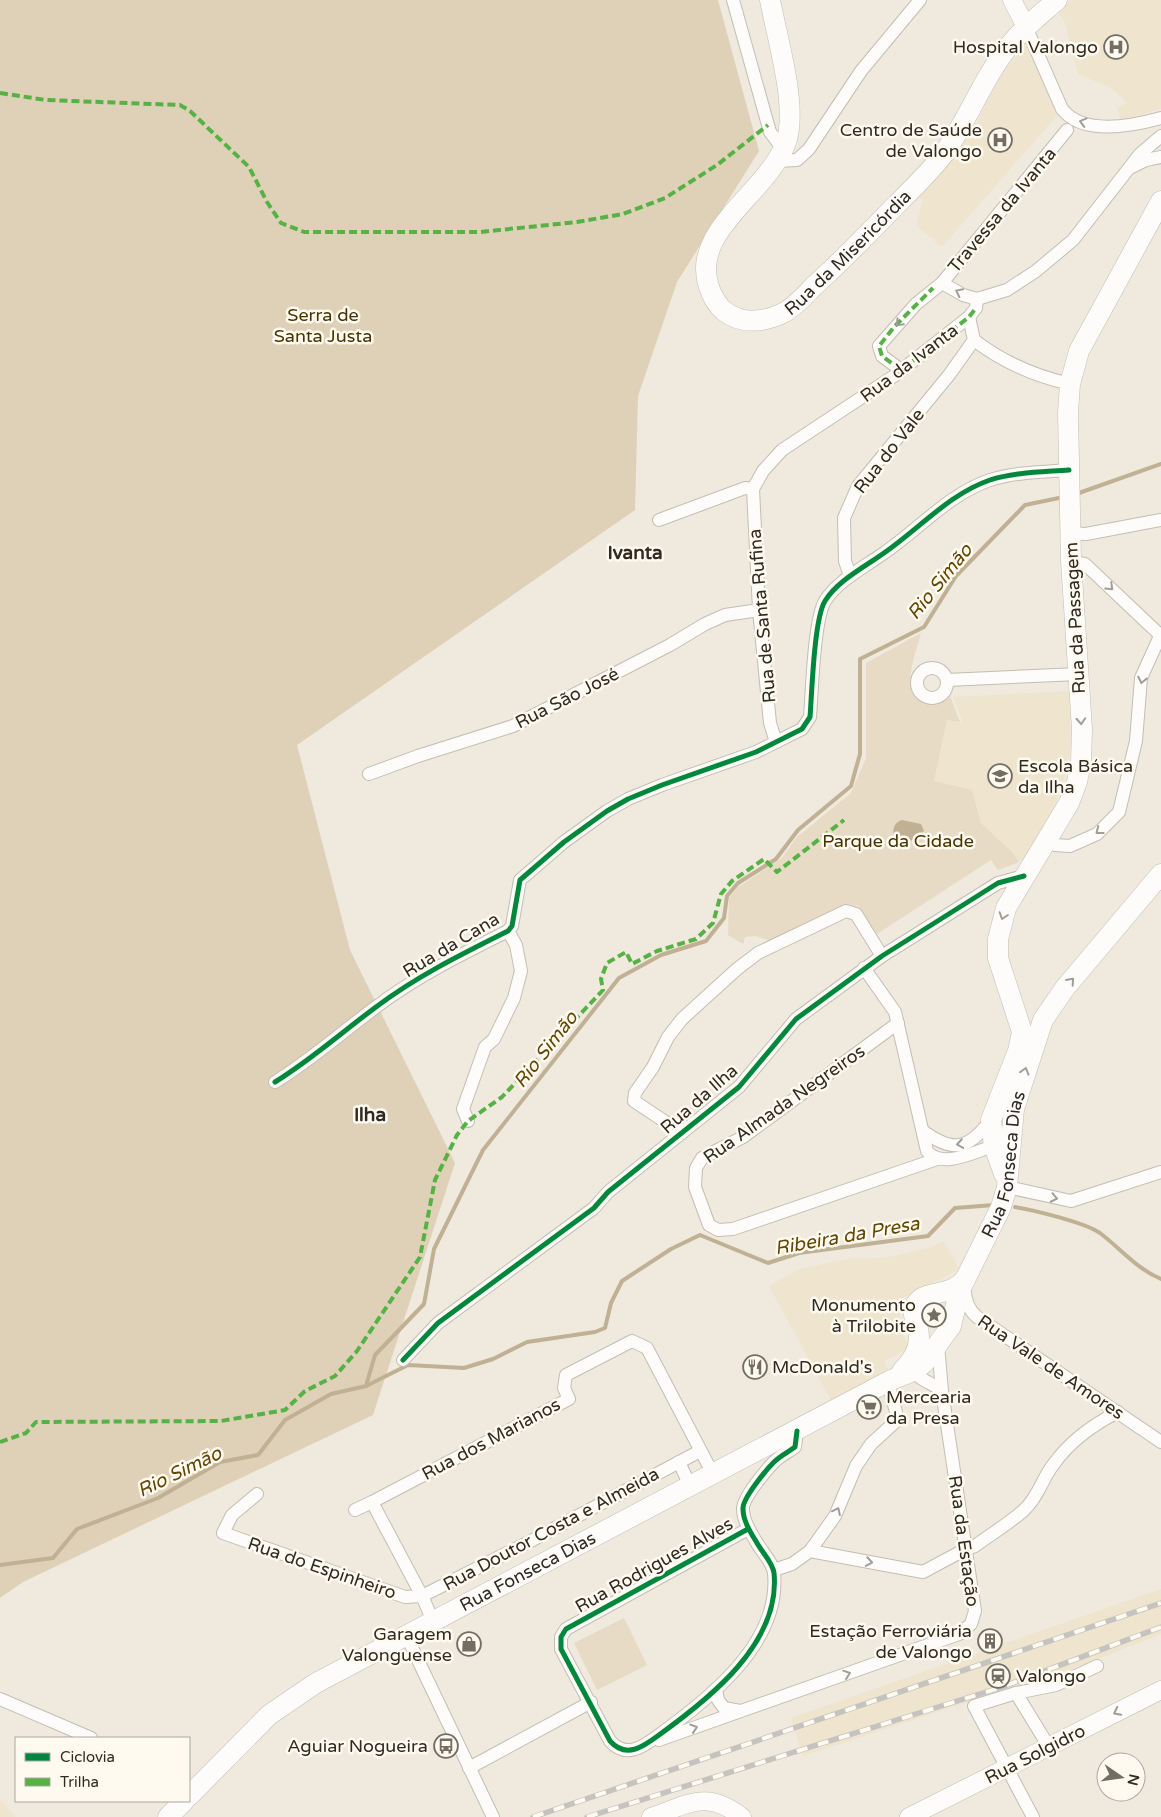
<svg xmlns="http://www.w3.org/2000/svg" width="1161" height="1817" viewBox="0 0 1161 1817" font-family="'Varela Round',sans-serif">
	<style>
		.built { fill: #efe4ce }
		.green { fill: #e7dbc5 }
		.forest { fill: #dfd1b7 }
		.water { fill: #c1b194 }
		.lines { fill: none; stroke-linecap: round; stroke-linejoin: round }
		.stream { stroke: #c1b194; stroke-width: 4 }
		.street-casing { stroke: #c3beb4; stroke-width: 14 }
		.secondary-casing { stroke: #c3beb4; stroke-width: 19 }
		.primary-casing { stroke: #c3beb4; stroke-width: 21 }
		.street { stroke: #fdfcfa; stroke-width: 12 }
		.secondary { stroke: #fdfcfa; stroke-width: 18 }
		.primary { stroke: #fdfcfa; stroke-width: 20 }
		.rail-casing { stroke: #c5c3c0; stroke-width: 5.5 }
		.rail { stroke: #fefaf0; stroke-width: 4; stroke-dasharray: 11; stroke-linecap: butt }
		.quiet { stroke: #56b245; stroke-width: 4; stroke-dasharray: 8 4; stroke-linecap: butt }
		.cycleway-casing { stroke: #fefaf0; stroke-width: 8 }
		.cycleway { stroke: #00873e; stroke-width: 5 }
		.oneway { stroke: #a19e99 }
		.labels { text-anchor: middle; stroke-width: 5; stroke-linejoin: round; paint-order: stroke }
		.poi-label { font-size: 18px; fill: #302b22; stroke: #fefaf0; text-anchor: end }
		.street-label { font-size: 18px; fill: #302b22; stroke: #fefaf0 }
		.park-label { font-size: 18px; fill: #473301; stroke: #fefaf0 }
		.neighbourhood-label { font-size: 19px; font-weight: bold; fill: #302b22; stroke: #fefaf0 }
		.water-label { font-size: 19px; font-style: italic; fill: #624601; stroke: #fefaf0 }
	</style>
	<rect width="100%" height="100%" fill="#f0e9dd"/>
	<g class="built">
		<polygon points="1072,0 1161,0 1161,109 1121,120 1117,108 1126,104 1125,100 1109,87 1078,74 1064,20 1058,13"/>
		<polygon points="1028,42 1060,112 942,247 916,225 923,200 918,197 951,160 979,119 997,81"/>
		<polygon points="1069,691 1071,747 1062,788 1050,815 1025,857 1019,862 1012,852 981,823 972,790 934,781 947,720 963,723 953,697"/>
		<polygon points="944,1241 959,1269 904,1298 898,1324 910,1348 884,1361 888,1370 831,1400 769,1286 800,1269 848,1259 883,1258 929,1248"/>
		<polygon points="1161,1589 1161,1634 1091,1662 803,1756 791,1718"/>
		<polygon points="0,1799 16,1817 0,1817"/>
	</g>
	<g class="green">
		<path d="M921,633C915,657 894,704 936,705L950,696L960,722L947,720L934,781L972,790L981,823L1012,852L1019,862L998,870L991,860L877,934L858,906L846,904L771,941L755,936L745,937L743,944L728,935L729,898L738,887L782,858L797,837L851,793L866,758V663Z"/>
		<circle cx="934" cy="1315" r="7"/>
		<polygon points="624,1618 647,1665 597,1690 574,1643"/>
	</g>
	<polygon class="forest" points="0,0 718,0 759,151 677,282 638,396 635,510 297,745 350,950 455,1163 373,1415 23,1582 0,1598"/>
	<path class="water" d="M902,820L921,824L924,831C915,841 908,844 895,838C891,831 894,822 902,820Z"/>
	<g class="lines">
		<g class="stream">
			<polyline points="1079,493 1161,464"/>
			<path d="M1015,1207C1034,1210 1086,1223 1100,1233C1121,1249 1137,1269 1161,1279"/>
			<polyline points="366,1386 408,1365 464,1368 493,1359 527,1342 595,1332 605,1328 611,1303 622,1281 671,1249 700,1235 768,1263 799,1253 928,1236 955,1208 994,1205"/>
			<polyline points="0,1565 53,1558 77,1529 158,1498 220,1462 258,1455 285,1420 331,1394 366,1386 375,1355 424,1304 434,1249 483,1150 619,978 661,955 706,941 724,918 727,896 738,883 776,859 798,830 851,786 860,754 860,659 924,627 956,576 1025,505 1059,498"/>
		</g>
		<g class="street-casing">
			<g id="street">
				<polyline points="733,0 770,132 783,149"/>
				<path d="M1026,27L1062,109C1083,136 1132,126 1161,118"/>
				<polyline points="778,161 797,160 809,149 861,71 920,0"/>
				<polyline points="1132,167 1146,160 1161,157"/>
				<polyline points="942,283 963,295 977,299 1007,290 1036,271 1073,240 1140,154 1161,136"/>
				<path d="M969,317L974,340C1004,363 1034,376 1070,384"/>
				<polyline points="901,370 882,356 879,346 916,304 942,283 1067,130"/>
				<polyline points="659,520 745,488 753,489"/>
				<polyline points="1070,533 1086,534 1161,520"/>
				<polyline points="1071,561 1085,564 1161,636"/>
				<polyline points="850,576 845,561 844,518 858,486 949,375 974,340"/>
				<circle cx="932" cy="683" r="15"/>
				<polyline points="947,680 1079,674"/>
				<polyline points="776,742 770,723 759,610 753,489 763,471 782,450 894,376 969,317 976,308 977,299"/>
				<polyline points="369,774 418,756 513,726 670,645 705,624 725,615 759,610"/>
				<polyline points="1048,841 1055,845 1070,846 1097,834 1119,812 1136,741 1141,678 1161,634"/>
				<path d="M864,968L895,1012L927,1151C942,1170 975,1151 994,1146"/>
				<polyline points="898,1023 743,1137 702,1158 696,1168 695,1187 709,1225 718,1230 733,1229 937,1159"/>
				<path d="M275,1082C311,1060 342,1032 376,1007C417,976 462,954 508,931L512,926L520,880L564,842L607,811L628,799L662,785L756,752L802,729L810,717C812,692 814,619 825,601C837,581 866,566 884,553C919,529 949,494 990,480C1014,472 1044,472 1069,470"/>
				<polyline points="468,1121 463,1109 485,1047 494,1039 514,998 521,971 516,945 508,931"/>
				<path d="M923,1131C953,1153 968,1150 991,1120"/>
				<polyline points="682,1133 634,1101 635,1093 653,1067 668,1037 682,1019 737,969 758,953 846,911 856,914 882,956"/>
				<polyline points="1007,1187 1071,1201 1161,1172"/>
				<path d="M965,1286C964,1298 968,1309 977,1317L1161,1442"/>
				<polyline points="403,1360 438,1323 594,1208 608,1192 739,1087 796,1019 882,956 998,883 1024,876"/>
				<path d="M915,1364L913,1368C918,1381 932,1382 942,1391"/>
				<polyline points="679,1462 690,1486"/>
				<polyline points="257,1494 232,1515 223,1533 405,1597 422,1596 527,1543 700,1451"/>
				<polyline points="355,1510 372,1502"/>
				<path d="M748,1529L566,1629L561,1637V1649L610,1741C626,1759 643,1747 659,1735C709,1699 781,1643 774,1573C773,1563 762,1552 757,1543C751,1533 743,1521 743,1509C742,1499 766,1470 774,1462C780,1456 788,1452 795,1447L797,1431"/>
				<polyline points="810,1551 835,1516 856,1466 871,1444 895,1422 896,1412 888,1382"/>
				<path d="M774,1570L792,1564L810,1551L923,1572L966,1549L975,1546C991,1534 1010,1523 1024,1510C1039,1496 1042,1479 1053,1465C1070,1441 1092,1425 1118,1412"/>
				<polyline points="433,1621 422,1596 372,1502 569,1399 564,1388 566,1375 632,1341 647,1348 713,1474"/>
				<polyline points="406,1635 493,1817"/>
				<polyline points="716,1689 718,1700 724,1708 740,1711"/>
				<polyline points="1016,1693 1049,1747"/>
				<polyline points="0,1699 91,1738"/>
				<polyline points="659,1740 959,1634 971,1624 975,1611 942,1391 938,1345"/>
				<polyline points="469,1768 591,1702"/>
				<polyline points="1033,1817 974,1706 1016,1693 1056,1685 1097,1666"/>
			</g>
		</g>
		<g class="secondary-casing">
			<g id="secondary">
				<polyline points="1012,0 1026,27"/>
				<path d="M651,1817C690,1804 706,1789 742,1817"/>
				<polyline points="909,1817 1161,1690"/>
			</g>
		</g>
		<g class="primary-casing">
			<g id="primary">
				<path id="s1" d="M770,0C777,38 797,103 787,139C772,191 689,229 709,287C712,296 717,305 724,311C742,325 764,322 783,313C794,308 805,295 814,286C843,260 870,232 897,204C912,189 929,173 942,156C968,121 982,79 1009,46C1023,28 1040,15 1057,0"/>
				<polyline points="1004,1174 994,1146 991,1120 1018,1051 1022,1032 998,958 998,939 1006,908 1069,803 1077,782 1081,762 1082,729 1071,561 1068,413 1070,384 1079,351 1161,201"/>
				<path d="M902,1371C915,1358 923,1344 917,1325C915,1319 912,1313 915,1306C923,1288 950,1299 965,1279"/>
				<path id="s2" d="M189,1796L269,1715L316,1683L891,1380L914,1371L924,1363L951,1326L959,1292L1001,1207L1007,1187L1014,1109L1043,1020L1065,988L1161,874"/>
				<polyline points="168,1817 184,1801"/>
			</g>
		</g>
		<use href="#street" class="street"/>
		<use href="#secondary" class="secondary"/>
		<use href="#primary" class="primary"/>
		<g class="rail-casing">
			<g id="rail">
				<polyline points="533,1817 1161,1603"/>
				<polyline points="587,1817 1002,1687 1161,1627"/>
			</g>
		</g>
		<use href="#rail" class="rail"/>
		<g class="quiet">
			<polyline points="0,93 46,100 180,105 190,111 249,167 267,202 281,223 304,232 480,232 577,222 623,214 665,198 717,165 768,125"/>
			<polyline points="901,370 882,356 879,346 895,326 933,288"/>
			<polyline points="894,376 969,317 976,308"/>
			<polyline points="0,1442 26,1433 36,1422 221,1421 285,1410 305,1391 335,1376 357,1351 420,1257 435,1180 457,1135 468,1121 502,1097 603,990 601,979 607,963 626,952 632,964 657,951 696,939 713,923 721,894 732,881 764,859 777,872 844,820"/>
		</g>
		<g class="cycleway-casing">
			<g id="cycleway">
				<path d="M275,1082C311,1060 342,1032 376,1007C417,976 462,954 508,931L512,926L520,880L564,842L607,811L628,799L662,785L756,752L802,729L810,717C812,692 814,619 825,601C837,581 866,566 884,553C919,529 949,494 990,480C1014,472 1044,472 1069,470"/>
				<polyline points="403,1360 438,1323 594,1208 608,1192 739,1087 796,1019 882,956 998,883 1024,876"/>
				<path d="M748,1529L566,1629L561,1637V1649L610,1741C626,1759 643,1747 659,1735C709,1699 781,1643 774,1573C773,1563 762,1552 757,1543C751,1533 743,1521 743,1509C742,1499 766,1470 774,1462C780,1456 788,1452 795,1447L797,1431"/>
			</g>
		</g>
		<use href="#cycleway" class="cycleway"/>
	</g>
	<defs><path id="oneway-chevron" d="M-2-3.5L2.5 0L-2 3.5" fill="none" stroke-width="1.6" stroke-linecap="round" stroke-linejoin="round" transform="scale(1.25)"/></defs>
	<g class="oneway">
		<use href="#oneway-chevron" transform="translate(1083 122) rotate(-165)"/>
		<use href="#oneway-chevron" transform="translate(959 292) rotate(-154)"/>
		<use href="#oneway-chevron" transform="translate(899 323) rotate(133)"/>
		<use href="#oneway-chevron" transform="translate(1110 587) rotate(44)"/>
		<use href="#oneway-chevron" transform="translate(1142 680) rotate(102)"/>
		<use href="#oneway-chevron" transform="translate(1081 721) rotate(87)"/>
		<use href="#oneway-chevron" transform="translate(1099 831) rotate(142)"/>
		<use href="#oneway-chevron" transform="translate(1003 916) rotate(108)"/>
		<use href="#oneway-chevron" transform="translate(1071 981) rotate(-49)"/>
		<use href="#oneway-chevron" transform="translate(1025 1071) rotate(-73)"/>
		<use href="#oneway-chevron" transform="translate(960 1144) rotate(171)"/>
		<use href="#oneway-chevron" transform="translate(1054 1198) rotate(12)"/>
		<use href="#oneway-chevron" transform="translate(837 1511) rotate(-64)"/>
		<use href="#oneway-chevron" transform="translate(869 1562) rotate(10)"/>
		<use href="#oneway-chevron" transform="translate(847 1674) rotate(-19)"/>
		<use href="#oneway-chevron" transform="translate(1117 1712) rotate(153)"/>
		<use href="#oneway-chevron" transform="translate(694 1728) rotate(-18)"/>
	</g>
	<defs>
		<g id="hospital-ring" transform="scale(1.25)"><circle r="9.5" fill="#fefaf0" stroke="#736e63" stroke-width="1.5"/><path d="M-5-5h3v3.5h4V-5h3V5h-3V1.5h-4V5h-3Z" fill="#736e63"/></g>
		<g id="school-ring" transform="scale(1.25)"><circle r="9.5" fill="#fefaf0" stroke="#736e63" stroke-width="1.5"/><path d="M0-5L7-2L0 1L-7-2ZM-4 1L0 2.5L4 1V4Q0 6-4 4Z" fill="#736e63"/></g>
		<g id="sight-ring" transform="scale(1.25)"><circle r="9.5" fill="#fefaf0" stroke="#736e63" stroke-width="1.5"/><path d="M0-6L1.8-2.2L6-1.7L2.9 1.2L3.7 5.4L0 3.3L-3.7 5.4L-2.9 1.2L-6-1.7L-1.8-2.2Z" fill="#736e63"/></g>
		<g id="restaurant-ring" transform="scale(1.25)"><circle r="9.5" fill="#fefaf0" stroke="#736e63" stroke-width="1.5"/><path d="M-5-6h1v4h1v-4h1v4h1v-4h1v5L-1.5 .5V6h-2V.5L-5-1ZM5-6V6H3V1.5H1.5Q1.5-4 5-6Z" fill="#736e63"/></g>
		<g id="supermarket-ring" transform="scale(1.25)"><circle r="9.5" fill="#fefaf0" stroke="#736e63" stroke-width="1.5"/><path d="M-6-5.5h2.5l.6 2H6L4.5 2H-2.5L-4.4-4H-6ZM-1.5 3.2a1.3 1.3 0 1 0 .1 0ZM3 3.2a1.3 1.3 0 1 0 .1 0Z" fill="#736e63"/></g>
		<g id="building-ring" transform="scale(1.25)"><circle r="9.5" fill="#fefaf0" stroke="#736e63" stroke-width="1.5"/><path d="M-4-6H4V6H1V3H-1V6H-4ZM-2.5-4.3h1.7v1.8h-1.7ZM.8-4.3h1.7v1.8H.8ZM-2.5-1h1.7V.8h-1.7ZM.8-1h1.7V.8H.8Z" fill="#736e63"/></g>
		<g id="shop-ring" transform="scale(1.25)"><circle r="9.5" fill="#fefaf0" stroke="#736e63" stroke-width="1.5"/><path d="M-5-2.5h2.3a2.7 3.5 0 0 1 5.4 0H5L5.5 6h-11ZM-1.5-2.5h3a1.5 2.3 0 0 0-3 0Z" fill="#736e63"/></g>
		<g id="station-ring" transform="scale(1.25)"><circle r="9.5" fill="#fefaf0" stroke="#736e63" stroke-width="1.5"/><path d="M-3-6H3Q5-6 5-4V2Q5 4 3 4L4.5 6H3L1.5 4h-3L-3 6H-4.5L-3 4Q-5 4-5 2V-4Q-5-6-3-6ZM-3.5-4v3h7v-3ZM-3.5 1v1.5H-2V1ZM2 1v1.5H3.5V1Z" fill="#736e63"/></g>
		<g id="bus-ring" transform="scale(1.25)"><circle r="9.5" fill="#fefaf0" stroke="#736e63" stroke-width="1.5"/><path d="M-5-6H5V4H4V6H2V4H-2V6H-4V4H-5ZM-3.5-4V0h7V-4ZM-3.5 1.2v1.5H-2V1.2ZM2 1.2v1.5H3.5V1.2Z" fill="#736e63"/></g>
	</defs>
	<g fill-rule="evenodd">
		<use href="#hospital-ring" x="1116" y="47"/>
		<use href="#hospital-ring" x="1000" y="140"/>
		<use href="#school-ring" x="1000" y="776"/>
		<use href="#sight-ring" x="934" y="1315"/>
		<use href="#restaurant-ring" x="755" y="1367"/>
		<use href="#supermarket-ring" x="869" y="1407"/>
		<use href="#building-ring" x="990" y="1641"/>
		<use href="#shop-ring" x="469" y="1644"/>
		<use href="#station-ring" x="998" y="1676"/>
		<use href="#bus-ring" x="446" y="1746"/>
	</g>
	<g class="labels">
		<g class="poi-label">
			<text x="1098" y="53">Hospital Valongo</text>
			<text x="982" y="136">Centro de Saúde<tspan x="982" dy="21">de Valongo</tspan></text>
			<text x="1018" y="772" text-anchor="start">Escola Básica<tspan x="1018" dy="21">da Ilha</tspan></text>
			<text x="916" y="1311">Monumento<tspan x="916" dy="21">à Trilobite</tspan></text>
			<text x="772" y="1373" text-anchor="start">McDonald's</text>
			<text x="886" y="1403" text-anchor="start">Mercearia<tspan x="886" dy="21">da Presa</tspan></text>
			<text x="972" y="1637">Estação Ferroviária<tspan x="972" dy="21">de Valongo</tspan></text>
			<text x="452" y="1640">Garagem<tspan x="452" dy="21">Valonguense</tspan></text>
			<text x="1016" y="1682" text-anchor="start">Valongo</text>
			<text x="428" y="1752">Aguiar Nogueira</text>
		</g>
		<g class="street-label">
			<text transform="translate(1002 210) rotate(-50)" y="6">Travessa da Ivanta</text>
			<text dy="6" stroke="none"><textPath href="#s1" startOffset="495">Rua da Misericórdia</textPath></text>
			<text transform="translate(909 363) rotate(-37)" y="6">Rua da Ivanta</text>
			<text transform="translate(889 451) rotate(-52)" y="6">Rua do Vale</text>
			<text transform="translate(762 616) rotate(-95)" y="6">Rua de Santa Rufina</text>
			<text transform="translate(1075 618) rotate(-93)" y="6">Rua da Passagem</text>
			<text transform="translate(567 698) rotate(-27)" y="6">Rua São José</text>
			<text transform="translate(451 945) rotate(-31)" y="6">Rua da Cana</text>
			<text transform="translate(699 1099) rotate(-41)" y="6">Rua da Ilha</text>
			<text transform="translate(784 1104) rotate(-35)" y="6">Rua Almada Negreiros</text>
			<text dy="6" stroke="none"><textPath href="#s2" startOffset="1076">Rua Fonseca Dias</textPath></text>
			<text transform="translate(1051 1367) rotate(34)" y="6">Rua Vale de Amores</text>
			<text transform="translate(491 1439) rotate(-28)" y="6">Rua dos Marianos</text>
			<text transform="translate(551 1529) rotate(-28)" y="6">Rua Doutor Costa e Almeida</text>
			<text transform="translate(964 1541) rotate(82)" y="6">Rua da Estação</text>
			<text transform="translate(654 1565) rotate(-29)" y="6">Rua Rodrigues Alves</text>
			<text transform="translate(322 1568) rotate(19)" y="6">Rua do Espinheiro</text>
			<text dy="6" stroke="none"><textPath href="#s2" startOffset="410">Rua Fonseca Dias</textPath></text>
			<text transform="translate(1035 1754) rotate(-27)" y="6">Rua Solgidro</text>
		</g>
		<g class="park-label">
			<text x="323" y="321">Serra de<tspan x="323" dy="21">Santa Justa</tspan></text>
			<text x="898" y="847">Parque da Cidade</text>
		</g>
		<g class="neighbourhood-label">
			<text x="635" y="559">Ivanta</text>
			<text x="370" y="1121">Ilha</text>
		</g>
		<g class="water-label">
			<text transform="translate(939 581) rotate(-51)" y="7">Rio Simão</text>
			<text transform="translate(545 1049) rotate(-52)" y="7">Rio Simão</text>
			<text transform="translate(847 1235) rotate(-10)" y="7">Ribeira da Presa</text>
			<text transform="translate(179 1471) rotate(-26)" y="7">Rio Simão</text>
		</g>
	</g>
	<rect x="15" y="1737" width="175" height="65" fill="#fefaf0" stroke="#aca79e"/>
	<rect x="25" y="1753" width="25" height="8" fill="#00873e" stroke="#aca79e"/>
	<text x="60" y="1762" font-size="15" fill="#302b22">Ciclovia</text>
	<rect x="25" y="1778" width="25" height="8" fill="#56b245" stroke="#aca79e"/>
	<text x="60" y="1787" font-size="15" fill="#302b22">Trilha</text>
	<g transform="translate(1121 1777) rotate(103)"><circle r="24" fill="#fefaf0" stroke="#aca79e"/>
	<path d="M0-4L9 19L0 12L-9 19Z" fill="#736e63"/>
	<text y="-8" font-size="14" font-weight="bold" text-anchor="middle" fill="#302b22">N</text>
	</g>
</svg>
